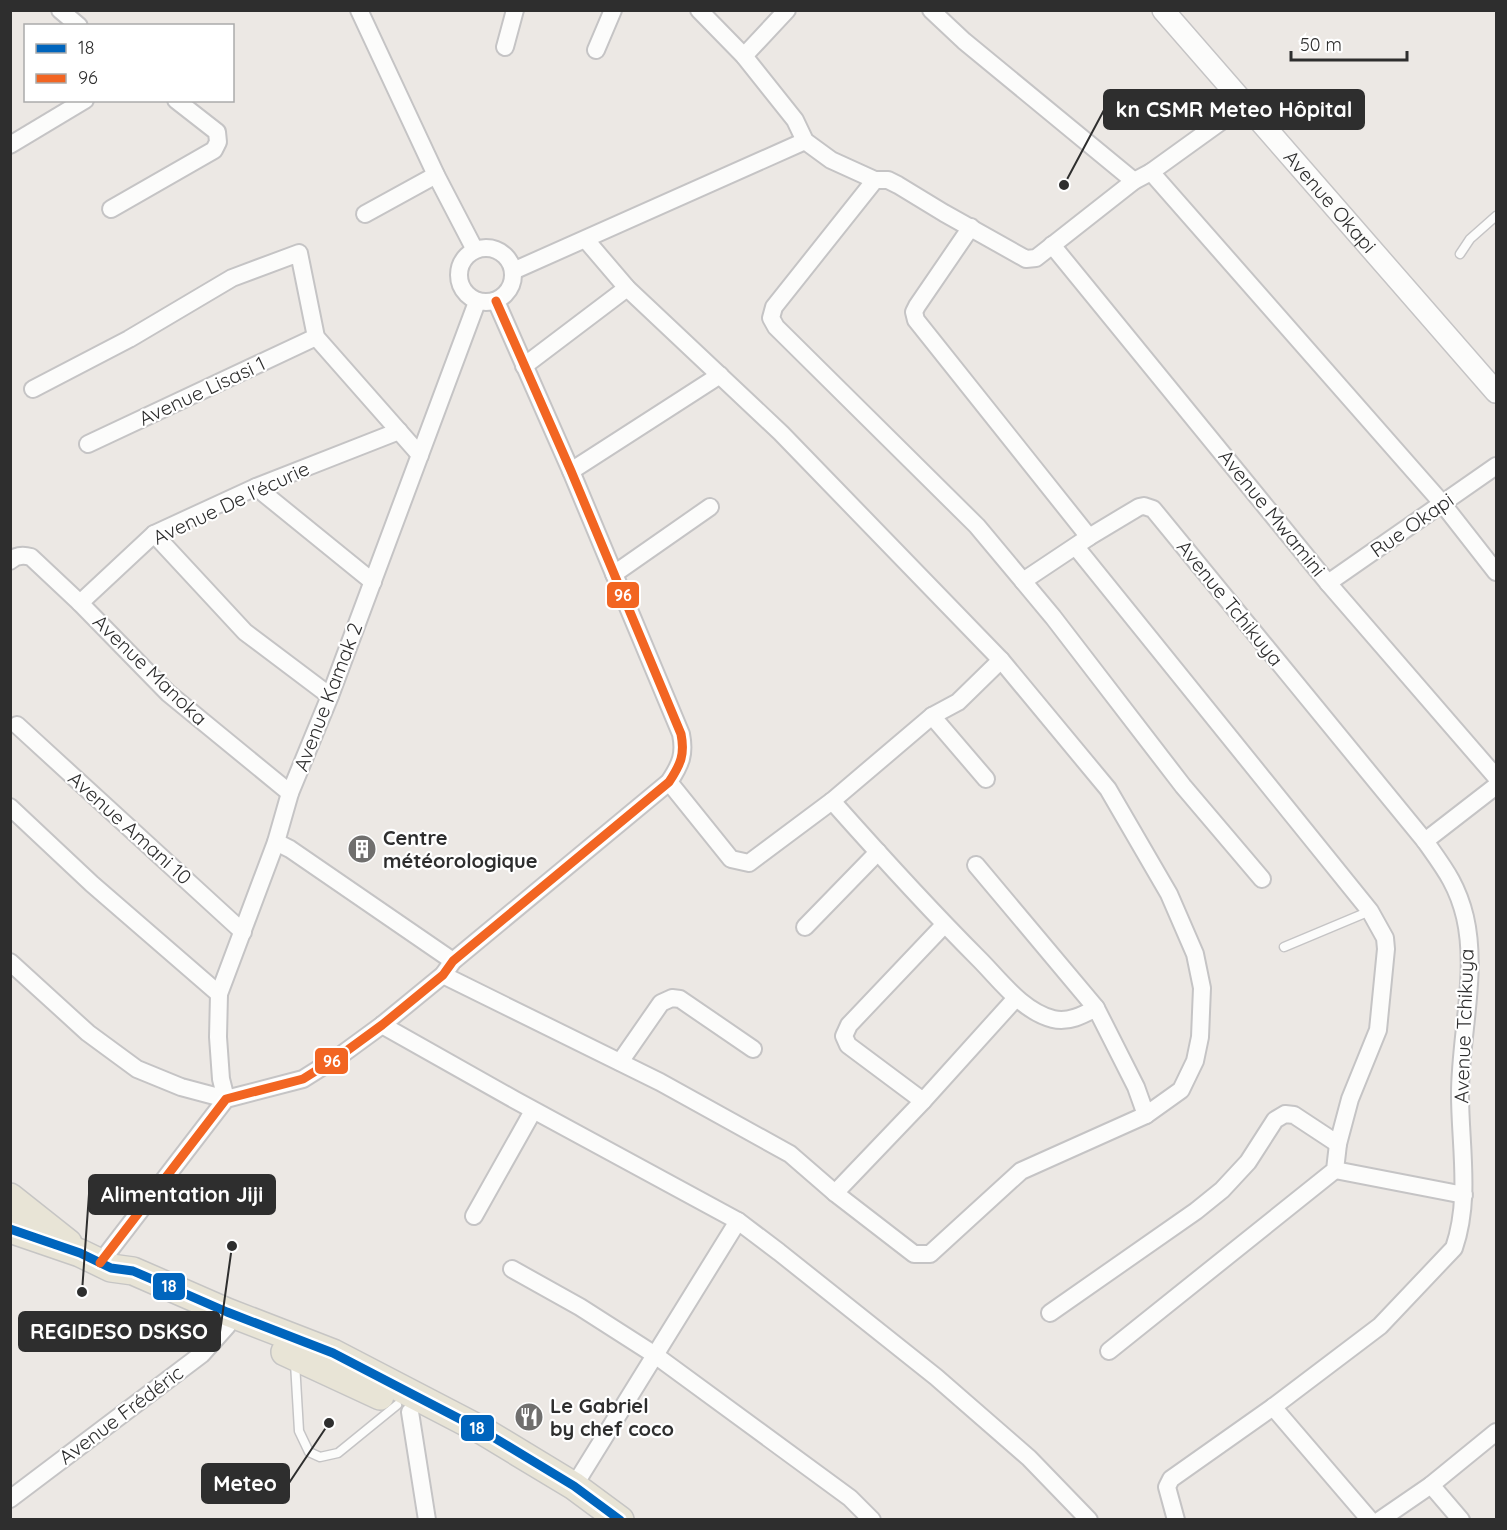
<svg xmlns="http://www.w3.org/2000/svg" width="1507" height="1530" viewBox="0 0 1507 1530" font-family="Quicksand,sans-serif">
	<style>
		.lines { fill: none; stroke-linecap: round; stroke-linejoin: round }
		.service-casing { stroke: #c5c4c5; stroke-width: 11 }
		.minor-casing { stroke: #c5c4c5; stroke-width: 20 }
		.tertiary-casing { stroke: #c5c4c5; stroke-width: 24 }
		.primary-casing { stroke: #c6c5c4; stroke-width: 30 }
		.service { stroke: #fcfcfb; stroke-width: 8 }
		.minor { stroke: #fcfcfb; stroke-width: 16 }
		.tertiary { stroke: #fcfcfb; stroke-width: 21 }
		.primary { stroke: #e8e4d6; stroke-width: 27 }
		.bus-1-casing { stroke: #fff; stroke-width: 14 }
		.bus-2-casing { stroke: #fff; stroke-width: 14 }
		.bus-1 { stroke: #0065bd; stroke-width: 9 }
		.bus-2 { stroke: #f26522; stroke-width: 9 }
		.labels { text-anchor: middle; stroke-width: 4.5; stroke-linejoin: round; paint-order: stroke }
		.street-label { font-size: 20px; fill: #2e2e2e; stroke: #fff }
		.poi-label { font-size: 20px; font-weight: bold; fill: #2e2e2e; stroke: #fff; text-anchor: start }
		.leader { fill: none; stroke: #2e2e2e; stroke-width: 2 }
		.callout-dot { fill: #2e2e2e; stroke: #fff; stroke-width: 2 }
		.callout { fill: #2e2e2e; stroke: #2e2e2e; stroke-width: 2 }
		.callout-label { font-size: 21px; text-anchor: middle; font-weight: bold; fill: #fff }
		.line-badge { stroke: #fff; stroke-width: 2 }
		.badge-label { font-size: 16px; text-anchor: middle; font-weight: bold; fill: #fff }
	</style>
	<rect width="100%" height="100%" fill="#ece8e4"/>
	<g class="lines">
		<g class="service-casing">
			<g id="service">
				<polyline points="1460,254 1470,239 1496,216"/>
				<polyline points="1284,947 1370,911"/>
				<polyline points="295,1363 299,1431 309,1452 320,1457 338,1453 397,1405"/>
			</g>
		</g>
		<g class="minor-casing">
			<g id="minor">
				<polyline points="60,10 79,26"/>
				<polyline points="359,10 436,175 475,250"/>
				<polyline points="699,10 744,56 795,120 805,141 831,160 875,180 888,180 898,185 944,213 1026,259 1036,258 1134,181 1151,172 1244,105"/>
				<polyline points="931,10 964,41 1134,181"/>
				<polyline points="505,47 515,10"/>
				<polyline points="596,50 613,10"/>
				<polyline points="744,56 787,10"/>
				<polyline points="10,145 85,100"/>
				<polyline points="1151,172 1442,503 1496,572"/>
				<polyline points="875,180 774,307 771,318 776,327 977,526 1053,617 1183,786 1262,879"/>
				<polyline points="111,209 214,150 218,142 217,132 176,100"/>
				<polyline points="365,214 436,175"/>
				<polyline points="971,227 917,306 914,312 916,320 1089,537"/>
				<polyline points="1052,245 1328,583 1496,777"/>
				<circle cx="486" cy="275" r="27"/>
				<polyline points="513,271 805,141"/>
				<polyline points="524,366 627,288"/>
				<polyline points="33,389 129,339 232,278 299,253 316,337 420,455"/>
				<polyline points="88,444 316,337"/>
				<polyline points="571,471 720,375"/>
				<polyline points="256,487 373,582"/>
				<polyline points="154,534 245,632 330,696"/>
				<polyline points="1076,547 1370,911 1385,938 1386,949 1378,1030 1350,1099 1338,1144 1335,1170 1109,1351"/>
				<path d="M10,561C16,555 24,555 31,557L80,603L168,693L290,793"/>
				<polyline points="614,574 710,507"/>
				<path d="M1023,581L1089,537L1139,507L1144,506L1153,509L1425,841C1444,868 1457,884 1465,917C1478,973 1460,1037 1460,1094C1460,1145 1471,1199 1454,1248L1380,1326L1273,1407L1171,1479L1167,1487L1176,1520"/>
				<polyline points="1328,583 1496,466"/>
				<polyline points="80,603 154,534 256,487 399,431"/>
				<polyline points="932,716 986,779"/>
				<polyline points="17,725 243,932"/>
				<polyline points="669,782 731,859 749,863 832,801 932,716 958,702 1001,660"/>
				<path d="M832,801C880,855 928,908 979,959C1000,980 1022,1011 1053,1019C1068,1023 1083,1015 1096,1008L1136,1087L1146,1115"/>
				<polyline points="10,807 92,884 219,994"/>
				<polyline points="1425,841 1496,786"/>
				<polyline points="276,842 290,849 453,961"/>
				<polyline points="976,865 1096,1008"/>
				<polyline points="944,925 849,1025 844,1036 848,1045 923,1101 1016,998"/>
				<polyline points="805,927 878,852"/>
				<polyline points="10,962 88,1033 137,1069 181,1087 226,1099 221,1079 218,1037 219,994 276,842 290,793 330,696 477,302"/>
				<polyline points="443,975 660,1082 790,1154 835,1193 914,1254 930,1254 1021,1171 1146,1115 1181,1090 1195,1061 1200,1037 1202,988 1195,954 1169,894 1108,789 1001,660 781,433 627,288 586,240"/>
				<polyline points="382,1025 515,1100 738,1221 779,1252 936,1377 1029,1458 1089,1520"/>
				<polyline points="620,1062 661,1003 672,998 680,999 753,1049"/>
				<polyline points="1335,1170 1464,1195"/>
				<polyline points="835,1193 923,1101"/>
				<polyline points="474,1216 533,1111"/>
				<path d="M100,1263L226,1099L303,1079L341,1055L382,1025L443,975L453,961L669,782C681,764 685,754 681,734L571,471L496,301"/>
				<polyline points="512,1269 580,1307 655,1355 850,1498 872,1520"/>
				<polyline points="1050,1313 1196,1211 1222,1190 1248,1162 1275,1120 1285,1114 1294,1115 1338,1144"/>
				<polyline points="1273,1407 1370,1520"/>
				<polyline points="410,1412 427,1520"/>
				<polyline points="1431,1485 1461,1520"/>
				<polyline points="574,1486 738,1221"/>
				<polyline points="10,1499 202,1354 227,1326"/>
				<polyline points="1380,1520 1431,1485 1496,1432"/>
			</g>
		</g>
		<g class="tertiary-casing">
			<g id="tertiary">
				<path id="s1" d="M1163,10L1496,392"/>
			</g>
		</g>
		<g class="primary-casing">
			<g id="primary">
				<polyline points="10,1197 68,1243"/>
				<polyline points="10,1229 80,1253 111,1268 133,1271 227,1312 333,1353 483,1431 574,1486 620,1520"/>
				<polyline points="285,1352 380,1396"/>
			</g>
		</g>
		<use href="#service" class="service"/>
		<use href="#minor" class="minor"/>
		<use href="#tertiary" class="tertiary"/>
		<use href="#primary" class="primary"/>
		<g class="bus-1-casing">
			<polyline id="bus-1" points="10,1229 80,1253 111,1268 133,1271 227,1312 333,1353 483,1431 574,1486 620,1520"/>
		</g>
		<g class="bus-2-casing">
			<path id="bus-2" d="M100,1263L226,1099L303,1079L341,1055L382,1025L443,975L453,961L669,782C681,764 685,754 681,734L571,471L496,301"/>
		</g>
		<use href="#bus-1" class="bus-1"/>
		<use href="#bus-2" class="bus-2"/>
	</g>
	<defs>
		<g id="building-disc" transform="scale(1.5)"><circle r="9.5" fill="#706f6e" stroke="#fff"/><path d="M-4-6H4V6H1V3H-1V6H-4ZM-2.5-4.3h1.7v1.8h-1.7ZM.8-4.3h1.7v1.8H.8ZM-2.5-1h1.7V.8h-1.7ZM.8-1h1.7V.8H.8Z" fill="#fff"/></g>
		<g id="restaurant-disc" transform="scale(1.5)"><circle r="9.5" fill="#706f6e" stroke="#fff"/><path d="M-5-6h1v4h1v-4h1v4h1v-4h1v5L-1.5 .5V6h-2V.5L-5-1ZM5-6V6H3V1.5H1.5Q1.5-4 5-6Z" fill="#fff"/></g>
	</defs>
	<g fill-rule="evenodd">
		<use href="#building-disc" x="362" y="849"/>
		<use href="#restaurant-disc" x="529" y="1417"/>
	</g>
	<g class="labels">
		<g class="street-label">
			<text dy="7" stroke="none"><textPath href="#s1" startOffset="254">Avenue Okapi</textPath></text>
			<text transform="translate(202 391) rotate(-25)" y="7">Avenue Lisasi 1</text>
			<text transform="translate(231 503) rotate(-25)" y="7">Avenue De l'écurie</text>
			<text transform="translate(1272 513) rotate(51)" y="7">Avenue Mwamini</text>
			<text transform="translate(1412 525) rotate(-35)" y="7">Rue Okapi</text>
			<text transform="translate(1230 603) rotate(51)" y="7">Avenue Tchikuya</text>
			<text transform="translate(150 670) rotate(44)" y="7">Avenue Manoka</text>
			<text transform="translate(328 697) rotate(-69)" y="7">Avenue Kamak 2</text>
			<text transform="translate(130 828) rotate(42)" y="7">Avenue Amani 10</text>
			<text transform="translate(1464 1026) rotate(-88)" y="7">Avenue Tchikuya</text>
			<text transform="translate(121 1415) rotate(-37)" y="7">Avenue Frédéric</text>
		</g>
		<g class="poi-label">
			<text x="383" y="845">Centre<tspan x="383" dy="23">météorologique</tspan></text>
			<text x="550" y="1413">Le Gabriel<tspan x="550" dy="23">by chef coco</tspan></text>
		</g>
	</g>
	<path class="leader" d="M1064 185L1104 110M82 1292L89 1194M232 1246L220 1332M329 1423L289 1483"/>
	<g class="callout-dot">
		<circle cx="1064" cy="185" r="6"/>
		<circle cx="82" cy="1292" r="6"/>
		<circle cx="232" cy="1246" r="6"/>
		<circle cx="329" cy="1423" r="6"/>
	</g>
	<g class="callout">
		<rect x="1104" y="90" width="260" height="39" rx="6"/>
		<rect x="89" y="1175" width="186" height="39" rx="6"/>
		<rect x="19" y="1312" width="201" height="39" rx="6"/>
		<rect x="202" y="1464" width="87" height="39" rx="6"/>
	</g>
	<g class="callout-label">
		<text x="1234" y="117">kn CSMR Meteo Hôpital</text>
		<text x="182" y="1202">Alimentation Jiji</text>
		<text x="119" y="1339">REGIDESO DSKSO</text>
		<text x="245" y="1491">Meteo</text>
	</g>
	<g class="line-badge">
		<rect x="606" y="581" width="34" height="28" rx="6" fill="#f26522"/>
		<rect x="314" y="1047" width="35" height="28" rx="6" fill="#f26522"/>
		<rect x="152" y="1272" width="34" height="29" rx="6" fill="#0065bd"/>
		<rect x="460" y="1414" width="35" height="28" rx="6" fill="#0065bd"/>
	</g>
	<g class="badge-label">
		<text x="623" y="601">96</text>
		<text x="332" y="1067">96</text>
		<text x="169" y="1292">18</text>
		<text x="477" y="1434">18</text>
	</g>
	<rect width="1507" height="1530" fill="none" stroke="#2e2e2e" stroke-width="24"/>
	<rect x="24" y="24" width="210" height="78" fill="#ffffff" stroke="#ababab" stroke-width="1.5"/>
	<rect x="36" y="44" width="30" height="9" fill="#0065bd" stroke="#ababab" stroke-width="1.5"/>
	<text x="78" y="54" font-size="18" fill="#2e2e2e">18</text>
	<rect x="36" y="74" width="30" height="9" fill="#f26522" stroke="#ababab" stroke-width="1.5"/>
	<text x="78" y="84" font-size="18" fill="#2e2e2e">96</text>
	<path d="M1291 51v9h116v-9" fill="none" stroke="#2e2e2e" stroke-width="3"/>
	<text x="1300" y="51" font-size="18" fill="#2e2e2e" stroke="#ffffff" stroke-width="4.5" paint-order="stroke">50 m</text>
</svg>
